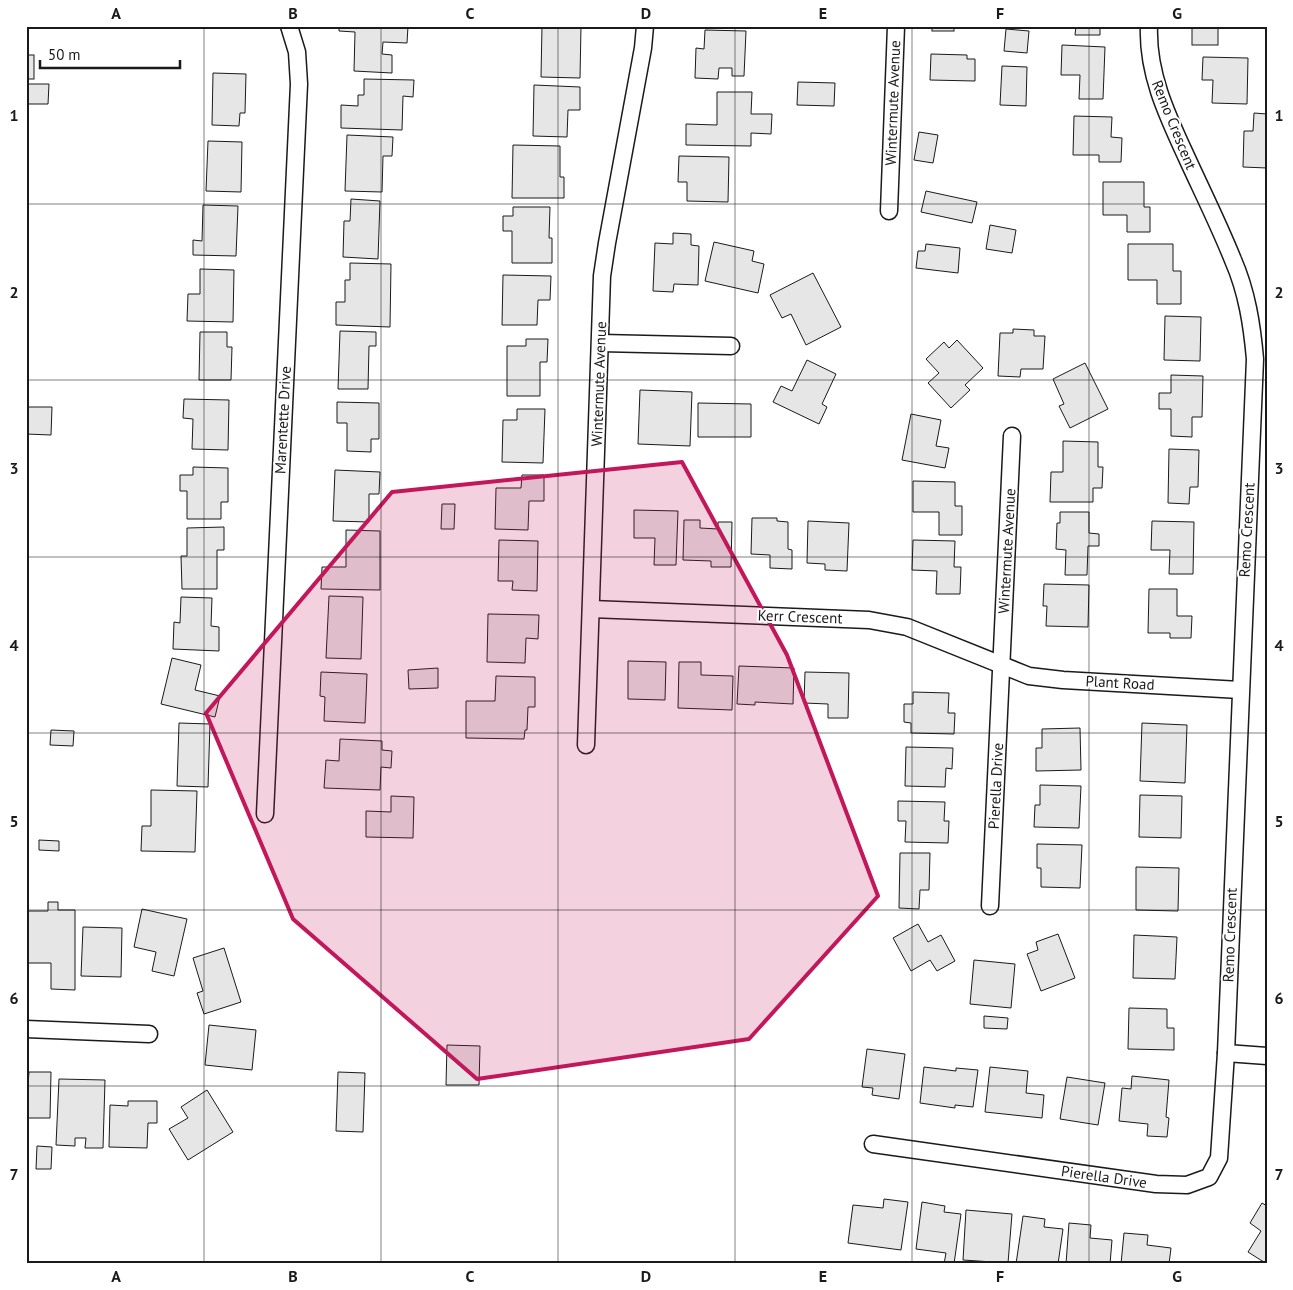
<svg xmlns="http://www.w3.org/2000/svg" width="1293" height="1290" viewBox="0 0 1293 1290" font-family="'PT Sans',sans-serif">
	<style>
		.building { fill: #e6e6e6; stroke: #1a1a1a }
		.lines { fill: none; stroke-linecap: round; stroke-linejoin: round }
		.street-casing { stroke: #1a1a1a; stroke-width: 19 }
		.street { stroke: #fff; stroke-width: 16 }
		.rail-casing { stroke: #1a1a1a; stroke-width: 5.5 }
		.rail { stroke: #fff; stroke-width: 4; stroke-dasharray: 11; stroke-linecap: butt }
		.marked { fill: #c2185b; fill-opacity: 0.2; stroke: #c2185b; stroke-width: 4; stroke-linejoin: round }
		.grid { fill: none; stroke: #1a1a1a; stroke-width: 1; stroke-opacity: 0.55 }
		.labels { text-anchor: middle; stroke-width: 4; stroke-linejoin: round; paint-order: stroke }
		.street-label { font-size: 15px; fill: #1a1a1a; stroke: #fff }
		.neatline { fill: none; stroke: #1a1a1a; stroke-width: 2 }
		.grid-label { font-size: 16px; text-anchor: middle; font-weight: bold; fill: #1a1a1a }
	</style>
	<rect width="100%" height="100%" fill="#fff"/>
	<g class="building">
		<polygon points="339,26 408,26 407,43 383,42 382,54 392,55 392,73 354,71 355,32 339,31"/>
		<polygon points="542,26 581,26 580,78 541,77"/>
		<rect x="932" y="26" width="22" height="5"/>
		<polygon points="1076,26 1100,26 1100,35 1075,35"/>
		<rect x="1192" y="26" width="26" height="19"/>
		<polygon points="1006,29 1029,31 1027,53 1004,51"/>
		<polygon points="705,30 746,31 744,76 732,76 732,68 719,68 718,79 695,78 696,48 704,49"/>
		<polygon points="1062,45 1105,47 1103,99 1079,99 1080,75 1061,75"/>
		<polygon points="931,54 967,55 967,59 975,59 975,81 930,80"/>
		<rect x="26" y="55" width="8" height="24"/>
		<polygon points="1203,57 1248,58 1247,104 1212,103 1213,80 1202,80"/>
		<polygon points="1002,66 1027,67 1026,106 1000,105"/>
		<polygon points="213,73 246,74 245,113 240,113 239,126 212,125"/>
		<polygon points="364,79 414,80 413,97 403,96 402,130 341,128 341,105 358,106 358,95 364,95"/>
		<polygon points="798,82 835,83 834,106 797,105"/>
		<polygon points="26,84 49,84 48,104 26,104"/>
		<polygon points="534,85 580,87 580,110 568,110 567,137 533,136"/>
		<polygon points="717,92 752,92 751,114 772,114 771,134 751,133 751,146 686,145 686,124 717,125"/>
		<polygon points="1254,113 1267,114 1267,168 1243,167 1244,131 1253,131"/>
		<polygon points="1074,116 1112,117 1111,137 1122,138 1121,162 1099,162 1099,155 1073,155"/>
		<polygon points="919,132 938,135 933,163 914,160"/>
		<polygon points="347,135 393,137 392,156 383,156 382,192 345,191"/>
		<polygon points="208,141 242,142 241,192 206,191"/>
		<polygon points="513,145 560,146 560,177 564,177 564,198 512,198"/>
		<polygon points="679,156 729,157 728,202 687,201 687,182 678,182"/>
		<polygon points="1103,182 1144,182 1144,207 1150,207 1150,232 1127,232 1127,215 1103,215"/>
		<polygon points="926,191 977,202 972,223 921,212"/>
		<polygon points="351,199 380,201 378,259 343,257 344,221 350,221"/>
		<polygon points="203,205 238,206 236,256 193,255 193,240 202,241"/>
		<polygon points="513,207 550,207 549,238 552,238 552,263 512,263 512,231 503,231 503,216 513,216"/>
		<polygon points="990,225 1016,230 1012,253 986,249"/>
		<polygon points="673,233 691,234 691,245 699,246 698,285 674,284 673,292 653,291 655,243 673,244"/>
		<polygon points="714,242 754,251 752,261 764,264 758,293 705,281"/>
		<polygon points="926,244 960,248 958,273 916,268 918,251 925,251"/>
		<polygon points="1128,244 1173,244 1173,271 1181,271 1181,304 1157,304 1157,280 1128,280"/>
		<polygon points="350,263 391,264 390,327 336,325 336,302 345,302 345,280 350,280"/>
		<polygon points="200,269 234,270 233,322 187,321 188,294 200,294"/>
		<polygon points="813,273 841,327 806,345 791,314 782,318 770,295"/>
		<polygon points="503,275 551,276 550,300 538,300 537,325 502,325"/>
		<polygon points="1165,316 1201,317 1200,361 1164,360"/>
		<polygon points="1013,329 1034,330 1034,336 1045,336 1043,369 1021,369 1020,377 998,376 1000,333 1013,333"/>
		<polygon points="340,331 376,332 376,346 369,346 368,389 338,389"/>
		<polygon points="200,332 227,332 227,347 232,347 231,380 199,380"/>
		<polygon points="526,339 548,339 547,362 540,362 540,396 507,396 507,346 526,346"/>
		<polygon points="957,340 983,368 965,385 970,390 951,408 928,383 939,373 926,359 944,342 949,348"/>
		<polygon points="807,360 836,374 822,404 827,407 819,424 773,402 781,386 792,391"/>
		<polygon points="1085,363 1108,409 1070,428 1059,406 1064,404 1053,379"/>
		<polygon points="1171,375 1203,376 1202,417 1192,417 1192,437 1171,436 1171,409 1159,409 1159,393 1171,393"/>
		<polygon points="640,390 692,392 690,446 638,444"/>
		<polygon points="184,399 229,400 228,450 192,449 193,419 183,418"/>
		<polygon points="337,402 379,403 379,439 371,439 371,452 347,451 347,423 337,423"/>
		<polygon points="698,403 751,404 751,437 698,437"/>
		<polygon points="26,407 52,407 51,435 26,434"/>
		<polygon points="517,409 545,409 543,463 502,462 503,420 517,420"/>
		<polygon points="911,414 941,420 936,446 949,448 945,468 902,460"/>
		<polygon points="1063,441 1098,442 1098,467 1103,467 1102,488 1093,488 1093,502 1050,502 1051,472 1063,472"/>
		<polygon points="1169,449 1199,450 1198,487 1190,487 1189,504 1168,503"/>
		<polygon points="193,467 228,468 228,502 221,502 221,519 187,519 187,491 180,491 180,475 193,475"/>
		<polygon points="335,470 380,472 379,494 369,494 369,522 333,521"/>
		<polygon points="522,475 544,475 544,501 529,501 528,530 495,529 496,488 521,488"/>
		<polygon points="913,481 955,482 955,506 962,506 962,535 939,535 939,512 913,512"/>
		<polygon points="442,504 455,504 454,529 441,529"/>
		<polygon points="634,510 678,511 676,565 654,565 655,538 634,538"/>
		<polygon points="1060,512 1089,512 1089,533 1099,534 1099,546 1088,546 1087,575 1065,575 1066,550 1056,549 1057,523 1060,523"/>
		<polygon points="752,518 777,518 777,521 788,522 788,549 792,550 792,569 770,568 770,555 751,554"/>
		<polygon points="684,520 700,520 700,528 718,529 718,522 732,522 731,567 711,567 711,561 683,560"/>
		<polygon points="808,521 849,523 847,571 825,570 825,564 807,563"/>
		<polygon points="1152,521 1194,522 1193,574 1169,574 1170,550 1151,550"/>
		<polygon points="224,527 224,550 217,550 217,589 182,589 181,556 187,556 187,528"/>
		<polygon points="346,530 380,531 380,590 321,589 322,567 346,567"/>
		<polygon points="499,540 538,541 537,591 512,590 513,581 498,581"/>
		<polygon points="913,540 955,541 954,567 961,567 960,594 936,594 937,571 912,570"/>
		<polygon points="1044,584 1089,585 1088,627 1046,626 1047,606 1043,606"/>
		<polygon points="1149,589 1177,589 1177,616 1192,616 1191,638 1170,638 1170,633 1148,633"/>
		<polygon points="329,596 363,597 361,659 326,658"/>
		<polygon points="181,597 212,598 211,626 219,627 219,651 173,649 174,622 180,623"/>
		<polygon points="488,614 539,615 538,639 526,638 525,663 487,662"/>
		<polygon points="172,658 201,665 195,690 220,696 215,717 161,704"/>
		<polygon points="628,661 666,662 665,700 628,699"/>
		<polygon points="679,662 701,662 701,675 733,676 732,710 678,708"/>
		<polygon points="739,666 794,668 793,704 755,702 755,705 737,704"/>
		<polygon points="438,668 438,688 409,689 408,670"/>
		<polygon points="321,672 367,674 365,723 324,721 325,697 320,696"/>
		<polygon points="805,672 849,673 848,718 828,718 828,704 804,703"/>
		<polygon points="496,676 535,677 535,707 528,707 527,730 525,730 524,739 466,738 466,701 495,701"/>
		<polygon points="913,692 949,693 948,713 955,713 954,734 911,733 911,723 904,722 904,704 913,704"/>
		<polygon points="179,723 210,724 208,787 177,786"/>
		<polygon points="1142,723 1187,725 1185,783 1140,781"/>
		<polygon points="1080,728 1081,770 1036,771 1036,748 1042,748 1042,729"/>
		<polygon points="51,730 74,731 73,746 50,745"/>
		<polygon points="340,739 382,741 382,750 392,751 391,768 381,767 380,790 324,788 326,760 339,761"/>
		<polygon points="906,747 953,748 952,769 946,768 945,787 905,786"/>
		<polygon points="1040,785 1081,786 1079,828 1034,827 1035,805 1040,805"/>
		<polygon points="151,790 197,791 195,852 141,851 142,826 151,826"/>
		<polygon points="1140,795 1182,796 1181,838 1139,837"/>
		<polygon points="391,796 414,797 413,838 366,837 366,811 391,812"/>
		<polygon points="898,801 945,802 944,821 949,821 948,843 905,842 906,821 898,821"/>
		<polygon points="39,840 59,841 59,851 39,850"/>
		<polygon points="1037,844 1082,845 1080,888 1041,887 1041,868 1037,868"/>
		<polygon points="900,853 930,853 929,890 920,890 919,909 899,908"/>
		<polygon points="1136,867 1179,868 1178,911 1136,910"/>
		<polygon points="48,902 58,902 58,910 75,910 75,990 51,989 51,963 28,963 28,911 48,911"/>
		<polygon points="142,909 187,919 174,976 152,971 156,952 134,947"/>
		<polygon points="918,924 928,942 941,935 955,961 937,971 930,960 911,971 893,938"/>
		<polygon points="83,927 122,928 121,977 81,976"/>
		<polygon points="1058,934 1075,978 1041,991 1027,954 1038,950 1036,942"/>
		<polygon points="1134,935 1177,937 1175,979 1133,978"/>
		<polygon points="224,948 241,1002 204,1014 197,993 203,991 193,958"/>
		<polygon points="974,960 1015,964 1011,1008 970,1004"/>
		<polygon points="1129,1008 1167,1009 1167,1028 1174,1028 1174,1050 1128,1049"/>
		<polygon points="984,1016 1008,1018 1007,1029 984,1028"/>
		<polygon points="209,1025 256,1030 252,1070 205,1065"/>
		<polygon points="447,1045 480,1046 479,1085 446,1085"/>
		<polygon points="867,1049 905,1054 899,1099 872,1095 873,1088 862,1087"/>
		<polygon points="924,1067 956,1071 956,1068 978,1070 973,1107 955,1105 955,1108 920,1103"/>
		<polygon points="990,1067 1028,1071 1026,1093 1044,1095 1042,1118 985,1112"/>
		<polygon points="29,1072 51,1072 50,1118 26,1118 26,1084 28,1084"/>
		<polygon points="338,1072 365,1073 363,1132 336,1131"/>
		<polygon points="1132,1076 1169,1080 1166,1117 1169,1118 1167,1137 1147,1136 1148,1124 1119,1121 1122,1088 1131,1089"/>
		<polygon points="1067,1077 1105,1083 1098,1125 1060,1119"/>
		<polygon points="59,1079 105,1080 103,1148 85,1148 86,1138 75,1138 75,1146 56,1145"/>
		<polygon points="207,1090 233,1132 188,1160 169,1129 188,1118 181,1107"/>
		<polygon points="128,1101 157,1101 157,1123 148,1123 147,1148 109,1147 110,1105 128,1106"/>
		<polygon points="37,1146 52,1147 51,1169 36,1169"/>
		<polygon points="884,1199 908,1202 901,1250 848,1243 853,1205 883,1208"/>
		<polygon points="922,1202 945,1206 944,1212 961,1214 954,1264 944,1264 946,1253 916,1249"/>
		<polygon points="1262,1203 1267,1206 1267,1264 1248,1252 1261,1231 1250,1223"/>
		<polygon points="966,1210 1012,1214 1008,1263 963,1260"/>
		<polygon points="1023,1216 1045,1219 1044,1227 1063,1229 1058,1264 1016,1264"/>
		<polygon points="1069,1223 1091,1225 1090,1238 1112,1240 1110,1264 1066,1264"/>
		<polygon points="1124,1233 1148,1235 1147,1245 1171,1248 1169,1264 1121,1264"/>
	</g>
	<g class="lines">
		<g class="street-casing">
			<g id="street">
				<polyline points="889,211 896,26"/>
				<polyline points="601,343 731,346"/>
				<polyline points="591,609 869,620 907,627 1029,676 1063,680 1240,690"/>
				<polyline points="586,745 602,276 607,243 643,48 645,26"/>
				<polyline points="265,814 299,84 297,52 289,26"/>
				<polyline points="990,906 1012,436"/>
				<polyline points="26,1029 149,1034"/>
				<polyline points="1226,1053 1267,1056"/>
				<path d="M873,1144L1156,1184L1187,1185L1209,1177L1219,1158L1226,1053L1255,359C1252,325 1247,292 1233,260C1219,225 1202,191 1186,156C1167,115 1147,73 1149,26"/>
			</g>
		</g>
		<use href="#street" class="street"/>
		<g class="rail-casing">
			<polyline id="rail" points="26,1263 30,1264"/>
		</g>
		<use href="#rail" class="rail"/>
	</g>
	<path class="marked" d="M682,462L787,655L878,896L749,1039L477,1079L293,919L206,713L392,492Z"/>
	<path class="grid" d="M204,26V1264M381,26V1264M558,26V1264M735,26V1264M912,26V1264M1089,26V1264M26,204H1267M26,380H1267M26,557H1267M26,733H1267M26,910H1267M26,1086H1267"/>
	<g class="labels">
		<g class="street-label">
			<text transform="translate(893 103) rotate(-88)" y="5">Wintermute Avenue</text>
			<text transform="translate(1174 125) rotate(68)" y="5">Remo Crescent</text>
			<text transform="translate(599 384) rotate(-88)" y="5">Wintermute Avenue</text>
			<text transform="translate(283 420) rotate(-87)" y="5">Marentette Drive</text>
			<text transform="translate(1247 530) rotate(-87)" y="5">Remo Crescent</text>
			<text transform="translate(1007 551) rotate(-87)" y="5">Wintermute Avenue</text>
			<text transform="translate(800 617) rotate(2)" y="5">Kerr Crescent</text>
			<text transform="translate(1120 683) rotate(3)" y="5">Plant Road</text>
			<text transform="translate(996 786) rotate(-87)" y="5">Pierella Drive</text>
			<text transform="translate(1230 935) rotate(-88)" y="5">Remo Crescent</text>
			<text transform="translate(1104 1177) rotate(8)" y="5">Pierella Drive</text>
		</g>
	</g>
	<rect width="1293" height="1290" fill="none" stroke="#ffffff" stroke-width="55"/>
	<path d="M40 60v8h140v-8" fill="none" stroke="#1a1a1a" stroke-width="2.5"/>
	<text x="48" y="60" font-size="15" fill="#1a1a1a" stroke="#ffffff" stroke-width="4" paint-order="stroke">50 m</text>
	<rect x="28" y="28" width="1238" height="1234" class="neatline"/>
	<g class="grid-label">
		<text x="116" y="19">A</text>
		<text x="293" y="19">B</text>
		<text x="470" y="19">C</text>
		<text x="646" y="19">D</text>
		<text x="823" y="19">E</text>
		<text x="1000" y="19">F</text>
		<text x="1177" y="19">G</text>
		<text x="14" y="121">1</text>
		<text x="1279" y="121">1</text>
		<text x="14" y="298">2</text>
		<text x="1279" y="298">2</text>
		<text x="14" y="474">3</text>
		<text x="1279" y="474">3</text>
		<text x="14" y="651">4</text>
		<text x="1279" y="651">4</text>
		<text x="14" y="827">5</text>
		<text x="1279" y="827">5</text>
		<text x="14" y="1004">6</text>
		<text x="1279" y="1004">6</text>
		<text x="14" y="1180">7</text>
		<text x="1279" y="1180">7</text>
		<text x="116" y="1282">A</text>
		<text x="293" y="1282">B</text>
		<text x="470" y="1282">C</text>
		<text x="646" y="1282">D</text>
		<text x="823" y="1282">E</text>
		<text x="1000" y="1282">F</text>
		<text x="1177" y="1282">G</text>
	</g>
</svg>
